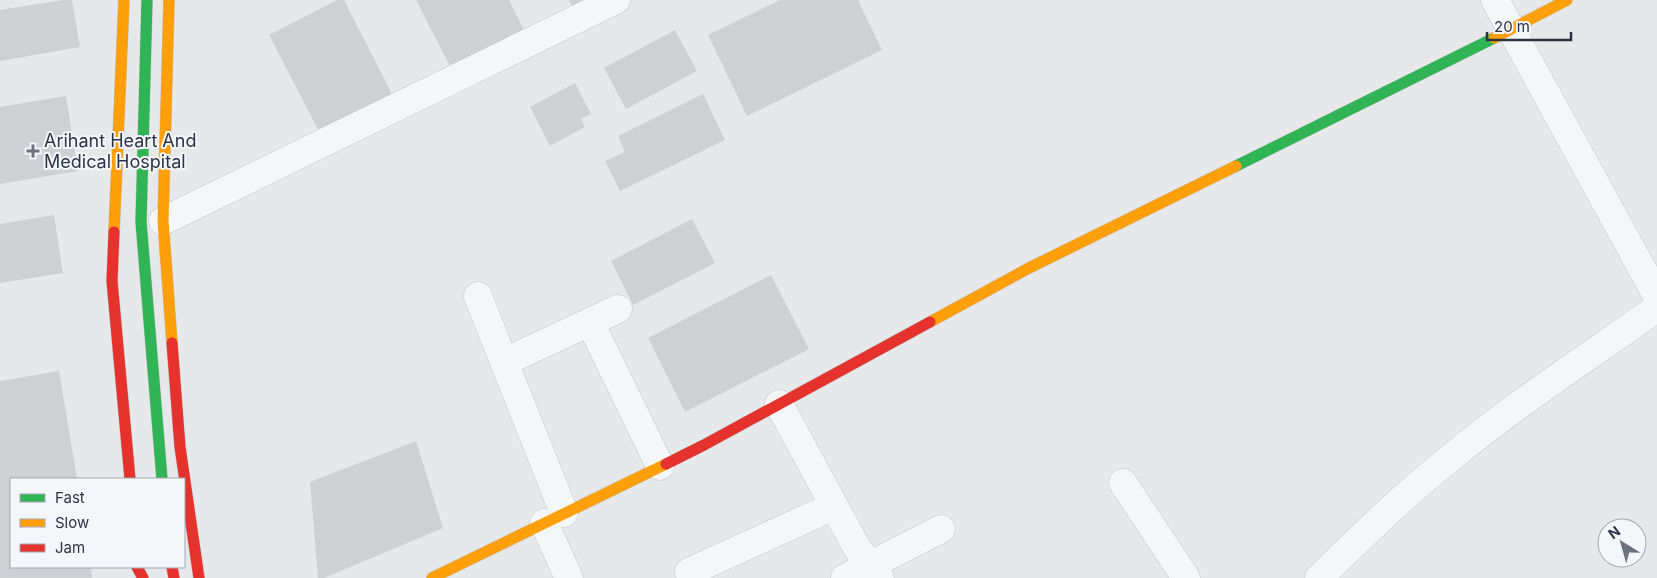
<svg xmlns="http://www.w3.org/2000/svg" width="1657" height="578" viewBox="0 0 1657 578" font-family="Inter,sans-serif">
	<style>
		.building { fill: #ced0d3 }
		.lines { fill: none; stroke-linecap: round; stroke-linejoin: round }
		.street-casing { stroke: #c4c6c8; stroke-width: 29 }
		.fast-casing { stroke: #c4c6c8; stroke-width: 12 }
		.slow-casing { stroke: #c4c6c8; stroke-width: 12 }
		.jam-casing { stroke: #c4c6c8; stroke-width: 12 }
		.street { stroke: #f5f6f7; stroke-width: 28 }
		.fast { stroke: #30b455; stroke-width: 11 }
		.slow { stroke: #ff9f0a; stroke-width: 11 }
		.jam { stroke: #e5322d; stroke-width: 11 }
		.poi-dot { fill: #6c737f; stroke: #f4f6f9; stroke-width: 2 }
		.labels { text-anchor: middle; stroke-width: 4; stroke-linejoin: round; paint-order: stroke }
		.poi-label { font-size: 18px; fill: #2b3445; stroke: #f4f6f9; text-anchor: start }
	</style>
	<rect width="100%" height="100%" fill="#e6e8ea"/>
	<g class="building">
		<polygon points="63,0 72,0 80,47 0,61 0,10"/>
		<polygon points="337,0 344,0 394,98 321,135 269,35"/>
		<polygon points="416,0 509,0 525,32 452,70"/>
		<polygon points="569,0 588,0 573,8"/>
		<polygon points="780,0 858,0 882,50 747,116 708,35"/>
		<polygon points="675,30 697,71 626,109 604,68"/>
		<polygon points="575,83 591,114 581,119 585,127 550,146 530,107"/>
		<polygon points="703,94 725,140 620,191 605,161 625,152 618,136"/>
		<polygon points="66,96 78,171 0,184 0,107"/>
		<polygon points="54,215 63,273 0,283 0,224"/>
		<polygon points="692,219 715,263 633,305 611,261"/>
		<polygon points="771,275 809,349 685,412 648,338"/>
		<polygon points="59,371 77,479 11,479 11,567 91,567 92,578 0,578 0,381"/>
		<polygon points="416,441 443,528 324,578 318,578 310,482"/>
	</g>
	<g class="lines">
		<g class="street-casing">
			<g id="street">
				<polyline points="1495,0 1657,296"/>
				<polyline points="163,221 616,0"/>
				<polyline points="478,296 564,513"/>
				<polyline points="590,322 660,466"/>
				<polyline points="504,362 618,309"/>
				<polyline points="779,404 857,548 880,578"/>
				<polyline points="1123,483 1186,578"/>
				<polyline points="544,523 569,578"/>
				<polyline points="689,572 834,506"/>
				<polyline points="845,578 941,529"/>
				<path d="M1319,578C1361,537 1403,496 1448,460C1514,405 1587,358 1657,308"/>
			</g>
		</g>
		<g class="fast-casing">
			<g id="fast">
				<polyline points="147,0 141,222 162,479"/>
				<polyline points="1236,166 1494,38"/>
			</g>
		</g>
		<g class="slow-casing">
			<g id="slow">
				<polyline points="169,0 163,221 172,343"/>
				<polyline points="1494,38 1567,0"/>
				<polyline points="114,232 124,0"/>
				<polyline points="930,322 1029,268 1236,166"/>
				<polyline points="432,578 666,464"/>
			</g>
		</g>
		<g class="jam-casing">
			<g id="jam">
				<polyline points="114,232 112,281 130,479"/>
				<polyline points="172,343 180,447 199,578"/>
				<polyline points="666,464 704,445 930,322"/>
				<polyline points="137,567 143,578"/>
				<polyline points="172,567 174,578"/>
			</g>
		</g>
		<use href="#street" class="street"/>
		<use href="#fast" class="fast"/>
		<use href="#slow" class="slow"/>
		<use href="#jam" class="jam"/>
	</g>
	<path class="poi-dot" d="M30.5 143.5h5v5h5v5h-5v5h-5v-5h-5v-5h5z"/>
	<g class="labels">
		<g class="poi-label">
			<text x="44" y="147">Arihant Heart And<tspan x="44" dy="21">Medical Hospital</tspan></text>
		</g>
	</g>
	<rect x="10" y="478" width="175" height="90" fill="#f4f6f9" stroke="#a4a8b1"/>
	<rect x="20" y="494" width="25" height="8" fill="#30b455" stroke="#a4a8b1"/>
	<text x="55" y="503" font-size="15" fill="#2b3445">Fast</text>
	<rect x="20" y="519" width="25" height="8" fill="#ff9f0a" stroke="#a4a8b1"/>
	<text x="55" y="528" font-size="15" fill="#2b3445">Slow</text>
	<rect x="20" y="544" width="25" height="8" fill="#e5322d" stroke="#a4a8b1"/>
	<text x="55" y="553" font-size="15" fill="#2b3445">Jam</text>
	<g transform="translate(1622 543) rotate(323)"><circle r="24" fill="#f4f6f9" stroke="#a4a8b1"/>
	<path d="M0-4L9 19L0 12L-9 19Z" fill="#6c737f"/>
	<text y="-8" font-size="14" font-weight="bold" text-anchor="middle" fill="#2b3445">N</text>
	</g>
	<path d="M1487 32v8h84v-8" fill="none" stroke="#2b3445" stroke-width="2.5"/>
	<text x="1494" y="32" font-size="15" fill="#2b3445" stroke="#f4f6f9" stroke-width="4" paint-order="stroke">20 m</text>
</svg>
